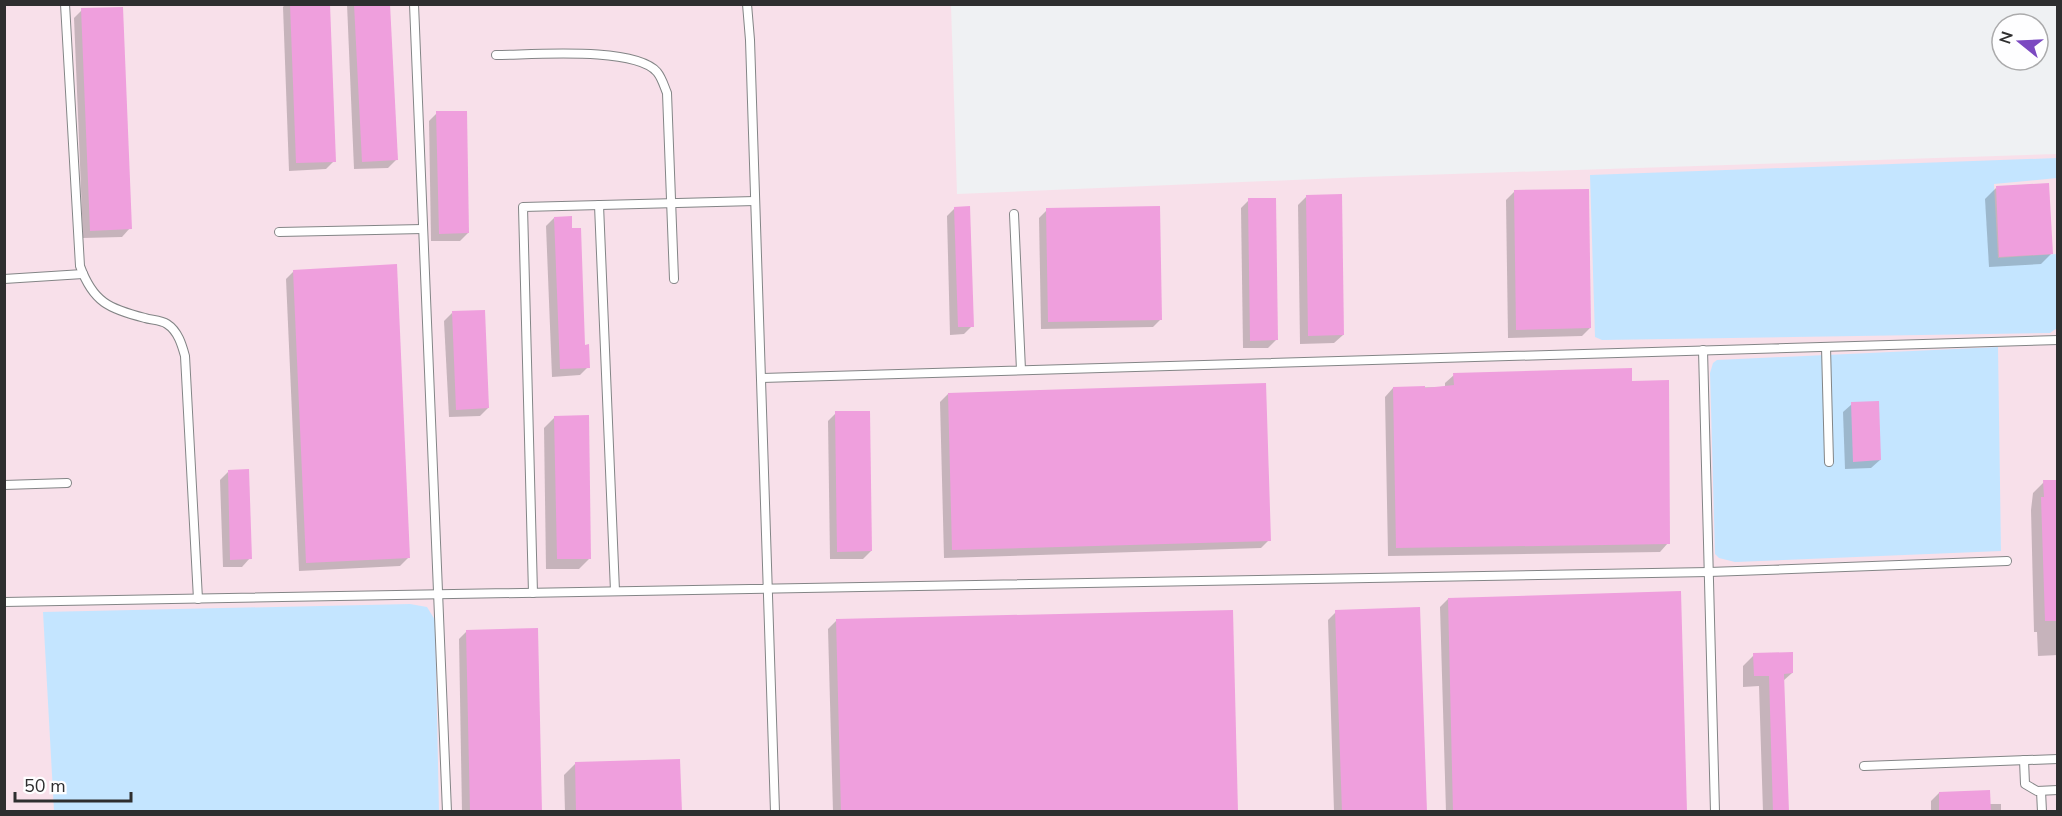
<svg xmlns="http://www.w3.org/2000/svg" width="2062" height="816" viewBox="0 0 2062 816" font-family="'Nunito Sans',sans-serif">
	<style>
		.industrial { fill: #f8e0ea }
		.green { fill: #c4e5ff }
		.shadow { fill: #0003 }
		.building { fill: #ef9fdd }
		.lines { fill: none; stroke-linecap: round; stroke-linejoin: round }
		.lane-casing { stroke: #838586; stroke-width: 10 }
		.lane { stroke: #fff; stroke-width: 8 }
	</style>
	<rect width="100%" height="100%" fill="#eff1f3"/>
	<polygon class="industrial" points="5,5 951,5 957,194 1363,177 2057,154 2057,811 5,812"/>
	<g class="green">
		<polygon points="2057,158 2057,178 1994,184 1998,258 2057,254 2057,328 2050,333 1602,340 1595,337 1590,175"/>
		<polygon points="1998,347 2001,551 1735,562 1719,558 1715,554 1710,373 1713,363 1717,360"/>
		<polygon points="410,604 427,607 435,620 439,811 54,811 43,612"/>
	</g>
	<g class="shadow">
		<polygon points="285,4 328,4 334,161 326,169 289,171 283,7"/>
		<polygon points="347,4 389,4 396,160 388,168 354,169"/>
		<polygon points="82,10 130,228 122,237 83,238 74,18"/>
		<polygon points="437,113 468,233 460,241 431,241 429,121"/>
		<polygon points="1996,188 2052,253 2041,264 1989,267 1985,199"/>
		<polygon points="1514,192 1590,328 1582,336 1508,338 1506,200"/>
		<polygon points="1306,197 1343,335 1334,343 1300,344 1298,205"/>
		<polygon points="1249,200 1276,340 1268,348 1243,348 1241,208"/>
		<polygon points="955,208 972,326 964,334 950,335 947,216"/>
		<polygon points="1047,210 1161,319 1153,327 1041,329 1039,218"/>
		<polygon points="554,218 588,367 580,375 552,377 546,226"/>
		<polygon points="294,271 408,558 400,566 299,571 286,279"/>
		<polygon points="452,313 488,408 480,416 449,417 444,321"/>
		<polygon points="1454,375 1668,543 1660,552 1388,556 1385,397 1393,388 1445,387 1445,383"/>
		<polygon points="948,394 1269,540 1261,548 944,558 940,402"/>
		<polygon points="1852,404 1880,460 1871,468 1845,469 1843,412"/>
		<polygon points="836,413 871,551 863,559 830,559 828,421"/>
		<polygon points="555,417 590,558 579,569 546,569 544,428"/>
		<polygon points="228,472 250,558 242,567 223,567 220,480"/>
		<polygon points="2044,482 2058,482 2058,655 2038,656 2037,632 2034,632 2031,510 2033,493"/>
		<polygon points="1448,599 1685,812 1446,812 1440,607"/>
		<polygon points="1336,612 1425,812 1334,812 1328,620"/>
		<polygon points="836,621 1236,812 833,812 828,629"/>
		<polygon points="467,631 541,812 462,812 459,639"/>
		<polygon points="1754,655 1792,673 1783,681 1787,812 1763,812 1759,686 1743,687 1743,666"/>
		<polygon points="575,764 680,812 565,812 564,775"/>
		<polygon points="1939,793 1989,804 2001,804 2001,812 1931,812 1931,801"/>
	</g>
	<g class="building">
		<polygon points="290,4 330,4 336,162 296,163"/>
		<polygon points="354,4 390,4 398,160 362,162"/>
		<polygon points="123,7 132,229 90,231 81,8"/>
		<polygon points="436,111 467,111 469,233 439,234"/>
		<polygon points="2049,183 2053,254 1999,257 1996,186"/>
		<polygon points="1589,189 1591,328 1516,330 1514,190"/>
		<polygon points="1342,194 1344,335 1308,336 1306,195"/>
		<polygon points="1248,198 1276,198 1278,340 1250,341"/>
		<polygon points="970,206 974,327 958,327 954,207"/>
		<polygon points="1160,206 1162,320 1048,322 1046,208"/>
		<polygon points="572,216 572,228 581,228 585,345 589,344 590,368 560,369 554,217"/>
		<polygon points="397,264 410,558 306,563 293,270"/>
		<polygon points="485,310 489,408 456,410 452,311"/>
		<polygon points="1632,368 1632,381 1669,380 1670,544 1396,548 1393,387 1425,386 1425,388 1454,385 1453,373"/>
		<polygon points="1266,383 1271,541 952,550 948,393"/>
		<polygon points="1879,401 1881,460 1853,462 1851,402"/>
		<polygon points="835,411 870,411 872,551 837,552"/>
		<polygon points="589,415 591,559 557,559 554,416"/>
		<polygon points="249,469 252,559 230,560 228,470"/>
		<polygon points="2043,480 2058,480 2058,621 2045,621 2041,497 2044,497"/>
		<polygon points="1681,591 1687,812 1453,812 1448,598"/>
		<polygon points="1420,607 1427,812 1342,812 1335,610"/>
		<polygon points="1233,610 1238,812 841,812 836,619"/>
		<polygon points="538,628 542,812 470,812 466,630"/>
		<polygon points="1793,652 1793,673 1784,674 1789,812 1773,812 1769,676 1754,676 1753,653"/>
		<polygon points="680,759 682,812 576,812 575,762"/>
		<polygon points="1990,790 1991,812 1939,812 1939,792"/>
	</g>
	<g class="lines">
		<g class="lane-casing">
			<g id="lane">
				<path d="M65,4L80,266C93,302 109,309 145,318C151,320 161,320 167,324C178,331 182,345 185,356L198,599"/>
				<polyline points="414,4 447,812"/>
				<polyline points="747,4 750,40 775,812"/>
				<path d="M496,55C531,55 634,46 657,72C662,78 664,86 667,93L674,279"/>
				<polyline points="599,205 615,591"/>
				<polyline points="1014,214 1021,370"/>
				<polyline points="279,232 423,229"/>
				<polyline points="4,279 83,274"/>
				<polyline points="1826,347 1829,462"/>
				<polyline points="1703,350 1715,812"/>
				<polyline points="761,378 2058,340"/>
				<polyline points="4,485 67,483"/>
				<polyline points="533,593 523,207 755,201"/>
				<polyline points="4,602 1709,572 2007,561"/>
				<polyline points="2024,760 2025,784 2037,791 2058,790"/>
				<polyline points="1864,766 2058,759"/>
				<polyline points="2041,791 2042,812"/>
			</g>
		</g>
		<use href="#lane" class="lane"/>
	</g>
	<rect width="2062" height="816" fill="none" stroke="#2e2e2f" stroke-width="12"/>
	<g transform="translate(2020 42) rotate(288)"><circle r="28" fill="#fefeff" stroke="#ababac" stroke-width="1.5"/>
	<path d="M0-4.5L10 22L0 15L-10 22Z" fill="#7b49c1"/>
	<text y="-9" font-size="16" font-weight="bold" text-anchor="middle" fill="#2e2e2f">N</text>
	</g>
	<path d="M15 792v9h116v-9" fill="none" stroke="#2e2e2f" stroke-width="3"/>
	<text x="24" y="792" font-size="18" fill="#2e2e2f" stroke="#fefeff" stroke-width="4.5" paint-order="stroke">50 m</text>
</svg>
